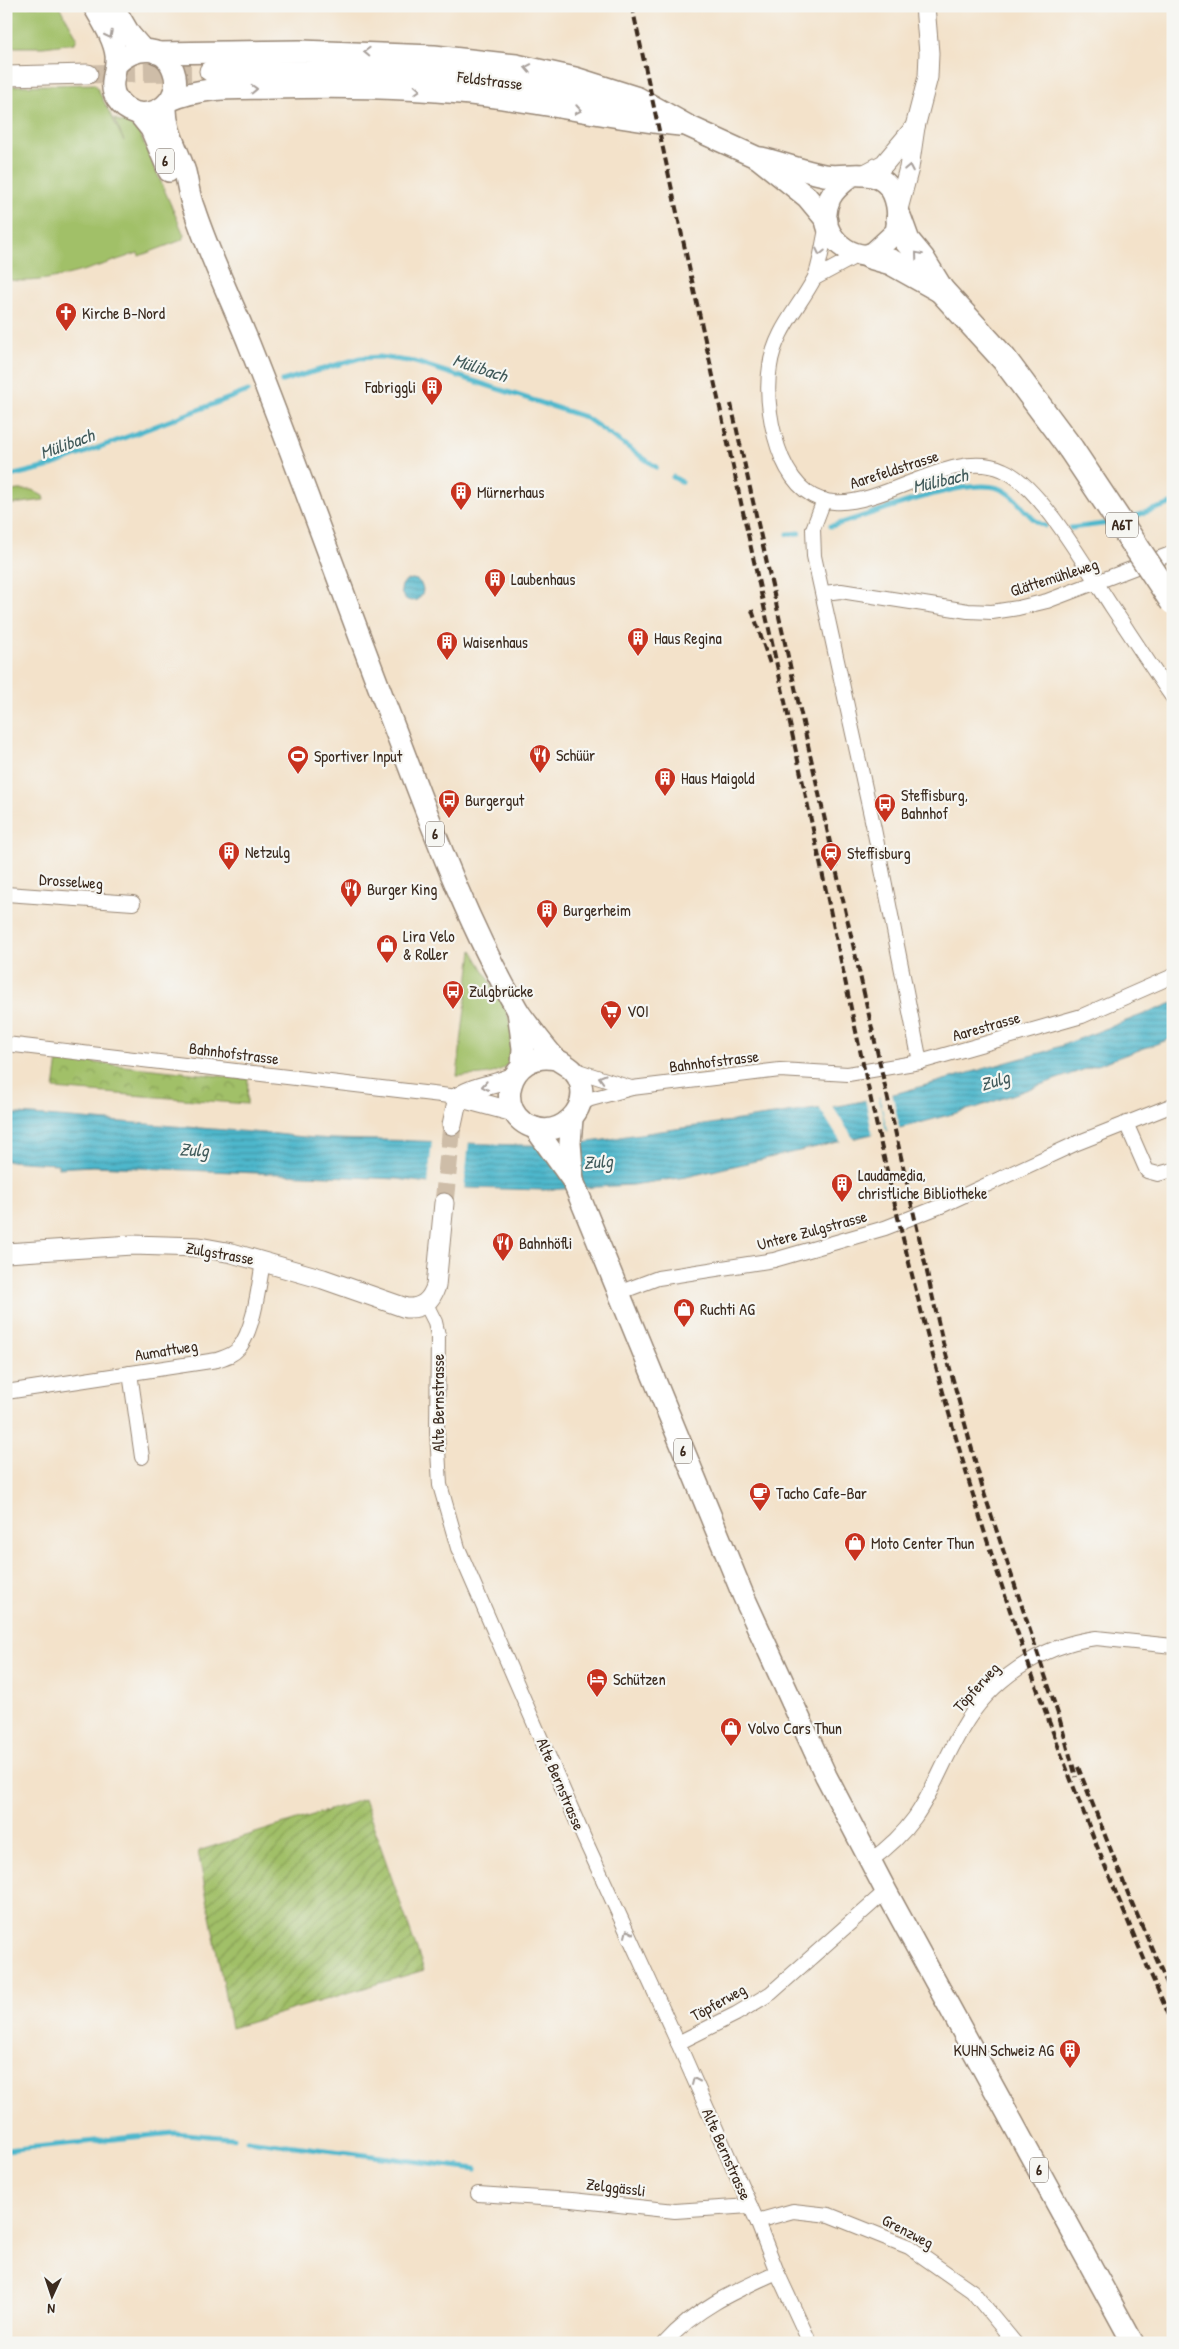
<svg xmlns="http://www.w3.org/2000/svg" width="1179" height="2349" viewBox="0 0 1179 2349" font-family="'Patrick Hand',sans-serif">
	<style>
		.grass { fill: #a1c068; stroke: #6e7543 }
		.park { fill: url(#park-crowns); stroke: #6e7543 }
		.garden { fill: url(#garden-furrows); stroke: #6e7543 }
		.water { fill: url(#water-rules); stroke: #447075 }
		.pier { fill: #f3e2ca }
		.lines { fill: none; stroke-linecap: round; stroke-linejoin: round }
		.stream { stroke: #4eb7cc; stroke-width: 5 }
		.secondary-tunnel { stroke: #cebda8; stroke-width: 19; stroke-dasharray: 19 9; stroke-linecap: butt }
		.street-casing { stroke: #978674; stroke-width: 16 }
		.secondary-casing { stroke: #978674; stroke-width: 21 }
		.primary-casing { stroke: #978674; stroke-width: 24 }
		.highway-casing { stroke: #978674; stroke-width: 28 }
		.street { stroke: #fff; stroke-width: 14 }
		.secondary { stroke: #fff; stroke-width: 19 }
		.primary { stroke: #fff; stroke-width: 21 }
		.highway { stroke: #fff; stroke-width: 25 }
		.rail { stroke: #3b2a1e; stroke-width: 4; stroke-dasharray: 8 4; stroke-linecap: butt }
		.highway-bridge-casing { stroke: #978674; stroke-width: 28; stroke-linecap: butt }
		.highway-bridge { stroke: #fff; stroke-width: 25 }
		.oneway { stroke: #a79f9a }
		.labels { text-anchor: middle; stroke-width: 4.5; stroke-linejoin: round; paint-order: stroke }
		.shield { fill: #f6f6f2; stroke: #73675e; stroke-width: 1 }
		.shield-label { font-size: 15px; font-weight: bold; fill: #3b2a1e }
		.street-label { font-size: 16px; fill: #3b2a1e; stroke: #f6f6f2 }
		.poi-label { font-size: 16px; fill: #3b2a1e; stroke: #f6f6f2; text-anchor: start }
		.water-label { font-size: 18px; font-style: italic; fill: #425b5b; stroke: #f6f6f2 }
	</style>
	<defs>
		<pattern id="park-crowns" width="20" height="18" patternUnits="userSpaceOnUse" patternTransform="scale(1.25)"><rect width="20" height="18" fill="#a1c068"/><path d="M2 6a3 3 0 1 1 6 0M12 15a3 3 0 1 1 6 0" fill="none" stroke="#849c55"/></pattern>
		<pattern id="garden-furrows" width="10" height="10" patternUnits="userSpaceOnUse" patternTransform="scale(1.25)"><rect width="10" height="10" fill="#a1c068"/><path d="M-1 1l2-2M0 10L10 0M9 11l2-2" fill="none" stroke="#849c55"/></pattern>
		<pattern id="water-rules" width="6" height="5" patternUnits="userSpaceOnUse" patternTransform="scale(1.25)"><rect width="6" height="5" fill="#4eb7cc"/><path d="M0 2.5h6" fill="none" stroke="#4295a5"/></pattern>
	</defs>
	<rect width="100%" height="100%" fill="#f6f6f2"/>
	<filter id="ink" filterUnits="userSpaceOnUse"><feTurbulence type="fractalNoise" baseFrequency=".02" numOctaves="2"/><feDisplacementMap in="SourceGraphic" scale="10" xChannelSelector="R" yChannelSelector="G"/><feConvolveMatrix kernelMatrix="1 2 1 2 8 2 1 2 1" color-interpolation-filters="sRGB"/></filter>
	<filter id="wash" filterUnits="userSpaceOnUse"><feTurbulence type="fractalNoise" baseFrequency=".0096" numOctaves="4" result="noise"/><feDisplacementMap in="SourceGraphic" scale="20" xChannelSelector="R" yChannelSelector="G"/><feGaussianBlur stdDeviation="1.12" result="paint"/><feColorMatrix in="noise" values="0 0 0 0 0 0 0 0 0 0 0 0 0 0 0 0 0 1.4 0 .05"/><feComposite in="paint" operator="in"/></filter>
	<g filter="url(#wash)">
		<rect width="100%" height="100%" fill="#f3e2ca"/>
		<g class="grass">
			<polygon points="6,6 59,6 77,37 75,43 43,47 6,47"/>
			<path d="M95,84L124,141L114,118L120,122H127L140,134L184,235L182,240L139,256L138,253C104,264 42,288 6,279V86Z"/>
			<polygon points="18,490 32,490 43,496 44,500 6,505 6,492"/>
			<path d="M472,950L505,1007L515,1038L511,1039V1059C501,1078 475,1075 457,1076Z"/>
		</g>
		<polygon class="park" points="58,1059 248,1079 247,1104 54,1089"/>
		<polygon class="garden" points="364,1799 424,1970 231,2028 198,1851"/>
		<g class="water">
			<circle cx="412" cy="590" r="11"/>
			<path d="M1173,1003V1038L978,1107L912,1125L686,1177L632,1185L543,1190L468,1188L397,1179L93,1166L58,1168V1164L6,1161V1113L277,1134C326,1141 368,1139 417,1141C486,1143 558,1151 626,1136L844,1105L898,1093L1047,1051Z"/>
		</g>
		<g class="pier">
			<polygon points="892,1092 900,1131 888,1134 879,1095"/>
			<polygon points="878,1095 887,1134 873,1137 865,1098"/>
			<polygon points="831,1104 855,1141 842,1144 818,1106"/>
			<polygon points="432,1139 469,1141 464,1190 428,1186"/>
		</g>
		<g class="lines">
			<g class="stream">
				<polyline points="282,381 360,358 380,357 415,362 585,417 656,467"/>
				<polyline points="6,477 47,467 248,391"/>
				<polyline points="673,477 682,482"/>
				<polyline points="1126,519 1173,503"/>
				<path d="M831,526C869,516 963,477 998,488C1018,494 1027,520 1045,526"/>
				<polyline points="1071,528 1111,523"/>
				<polyline points="788,534 799,533"/>
				<polyline points="247,2140 476,2169"/>
				<polyline points="6,2150 174,2133 233,2138"/>
			</g>
		</g>
	</g>
	<g filter="url(#ink)">
		<g class="lines">
			<g class="secondary-tunnel">
				<polyline points="88,74 209,71"/>
				<polyline points="444,1203 452,1125"/>
			</g>
			<g class="street-casing">
				<g id="street">
					<path d="M827,226C823,240 820,268 814,279C798,309 775,331 770,366C765,395 771,431 782,458C829,566 933,438 1003,470C1041,486 1088,571 1112,607C1132,637 1152,668 1173,698"/>
					<polyline points="815,278 858,255"/>
					<polyline points="824,500 813,529 814,556 874,829 920,1062"/>
					<polyline points="824,593 841,591 968,611 992,612 1018,608 1047,601 1173,553"/>
					<polyline points="6,894 133,903"/>
					<polyline points="6,1044 458,1097"/>
					<polyline points="572,1069 631,1088"/>
					<polyline points="580,1104 591,1099 632,1088 780,1070 848,1074 920,1062 1082,1016 1173,976"/>
					<polyline points="1126,1123 1147,1171 1158,1174 1173,1170"/>
					<polyline points="618,1293 658,1278 774,1260 885,1228 941,1206 1077,1143 1173,1105"/>
					<polyline points="426,1304 435,1322 438,1335 437,1432 440,1485 458,1548 584,1838 678,2043 757,2221 777,2272 810,2343"/>
					<polyline points="130,1373 142,1457"/>
					<path d="M6,1392L217,1360C225,1357 233,1355 238,1349C254,1331 259,1285 263,1261"/>
					<path d="M870,1861C928,1819 929,1786 962,1729C989,1681 1041,1645 1096,1638L1173,1646"/>
					<polyline points="678,2043 736,2014 771,1993 886,1891"/>
					<polyline points="478,2194 572,2200 675,2211 750,2206"/>
					<polyline points="757,2221 793,2211 829,2215 909,2247 972,2291 1015,2343"/>
					<path d="M665,2343C696,2308 735,2291 777,2272"/>
				</g>
			</g>
			<g class="secondary-casing">
				<g id="secondary">
					<path d="M209,71C361,69 510,70 656,116"/>
					<polyline points="6,76 88,74"/>
					<polyline points="863,175 884,164 915,127"/>
					<polyline points="898,209 909,168 915,127 928,77 929,53 925,6"/>
					<polyline points="458,1097 514,1112"/>
					<path d="M452,1125L458,1097C476,1085 494,1086 513,1077"/>
					<path d="M6,1253L132,1245L199,1247L232,1253L323,1279L406,1308C422,1309 431,1301 436,1286L444,1203"/>
				</g>
			</g>
			<g class="primary-casing">
				<g id="primary">
					<path d="M94,6C102,21 114,38 116,55C118,71 107,84 117,99C136,128 181,110 175,76C168,44 135,44 116,65"/>
					<polyline points="113,6 130,35 143,50"/>
					<polyline points="157,53 300,51 434,56 516,65 575,78 638,98 688,126 758,158 807,197 827,221"/>
					<path d="M171,100C202,86 238,89 272,88C344,86 417,87 488,96C553,104 616,119 680,125"/>
					<path d="M166,106C165,130 178,150 185,172C188,184 189,197 194,209C209,255 231,299 249,344C297,464 340,586 386,706C426,809 461,913 517,1009C520,1015 551,1055 556,1059C567,1066 577,1070 581,1085C587,1111 561,1136 535,1128C491,1115 508,1049 556,1059"/>
					<polyline points="139,114 151,129 169,171"/>
					<path d="M761,158C782,163 803,171 824,175C838,177 850,174 863,175C895,175 901,207 896,232L870,256C840,255 816,228 830,198C834,189 844,182 851,176"/>
					<polyline points="518,1011 523,1048 522,1066"/>
					<polyline points="572,1119 570,1143 573,1181"/>
					<polyline points="535,1128 573,1181 743,1595 826,1776 886,1891 1133,2343"/>
				</g>
			</g>
			<g class="highway-casing">
				<g id="highway">
					<polyline points="899,219 907,241 922,259 941,290 1004,359 1071,449"/>
					<polyline points="870,256 891,262 941,290"/>
				</g>
			</g>
			<use href="#street" class="street"/>
			<use href="#secondary" class="secondary"/>
			<use href="#primary" class="primary"/>
			<use href="#highway" class="highway"/>
			<g class="rail">
				<path d="M632,6C689,270 748,533 806,797C849,996 888,1196 943,1392C1003,1608 1080,1819 1173,2024"/>
				<polyline points="731,404 943,1343 983,1490 1059,1717 1076,1777"/>
				<polyline points="752,610 770,664"/>
				<polyline points="1078,1767 1129,1896 1173,1997"/>
			</g>
			<g class="highway-bridge-casing">
				<polyline id="highway-bridge" points="1071,449 1173,602"/>
			</g>
			<use href="#highway-bridge" class="highway-bridge"/>
		</g>
		<defs><path id="oneway-chevron" d="M-2-3.5L2.5 0L-2 3.5" fill="none" stroke-width="1.6" stroke-linecap="round" stroke-linejoin="round" transform="scale(1.25)"/></defs>
		<g class="oneway">
			<use href="#oneway-chevron" transform="translate(109 35) rotate(63)"/>
			<use href="#oneway-chevron" transform="translate(367 52) rotate(-178)"/>
			<use href="#oneway-chevron" transform="translate(528 68) rotate(-169)"/>
			<use href="#oneway-chevron" transform="translate(254 89) rotate(-2)"/>
			<use href="#oneway-chevron" transform="translate(417 90) rotate(3)"/>
			<use href="#oneway-chevron" transform="translate(578 110) rotate(10)"/>
			<use href="#oneway-chevron" transform="translate(909 168) rotate(-79)"/>
			<use href="#oneway-chevron" transform="translate(820 252) rotate(103)"/>
			<use href="#oneway-chevron" transform="translate(918 255) rotate(-130)"/>
			<use href="#oneway-chevron" transform="translate(602 1078) rotate(-164)"/>
			<use href="#oneway-chevron" transform="translate(485 1086) rotate(170)"/>
			<use href="#oneway-chevron" transform="translate(628 1933) rotate(-114)"/>
			<use href="#oneway-chevron" transform="translate(695 2081) rotate(-114)"/>
		</g>
	</g>
	<defs>
		<g id="church-pin" transform="scale(1.125)"><path d="M0 17L-7.5 6A9.5 9.5 0 1 1 7.5 6Z" fill="#c8321e" stroke="#f6f6f2"/><path d="M-1.2-6h2.4v3.5h3.3v2.4h-3.3V6h-2.4V-.1h-3.3v-2.4h3.3Z" fill="#fff"/></g>
		<g id="building-pin" transform="scale(1.125)"><path d="M0 17L-7.5 6A9.5 9.5 0 1 1 7.5 6Z" fill="#c8321e" stroke="#f6f6f2"/><path d="M-4-6H4V6H1V3H-1V6H-4ZM-2.5-4.3h1.7v1.8h-1.7ZM.8-4.3h1.7v1.8H.8ZM-2.5-1h1.7V.8h-1.7ZM.8-1h1.7V.8H.8Z" fill="#fff"/></g>
		<g id="restaurant-pin" transform="scale(1.125)"><path d="M0 17L-7.5 6A9.5 9.5 0 1 1 7.5 6Z" fill="#c8321e" stroke="#f6f6f2"/><path d="M-5-6h1v4h1v-4h1v4h1v-4h1v5L-1.5 .5V6h-2V.5L-5-1ZM5-6V6H3V1.5H1.5Q1.5-4 5-6Z" fill="#fff"/></g>
		<g id="stadium-pin" transform="scale(1.125)"><path d="M0 17L-7.5 6A9.5 9.5 0 1 1 7.5 6Z" fill="#c8321e" stroke="#f6f6f2"/><path d="M0-5a6.5 5 0 1 0 0 10a6.5 5 0 1 0 0-10ZM-3.5-1.8h7v3.6h-7Z" fill="#fff"/></g>
		<g id="bus-pin" transform="scale(1.125)"><path d="M0 17L-7.5 6A9.5 9.5 0 1 1 7.5 6Z" fill="#c8321e" stroke="#f6f6f2"/><path d="M-5-6H5V4H4V6H2V4H-2V6H-4V4H-5ZM-3.5-4V0h7V-4ZM-3.5 1.2v1.5H-2V1.2ZM2 1.2v1.5H3.5V1.2Z" fill="#fff"/></g>
		<g id="station-pin" transform="scale(1.125)"><path d="M0 17L-7.5 6A9.5 9.5 0 1 1 7.5 6Z" fill="#c8321e" stroke="#f6f6f2"/><path d="M-3-6H3Q5-6 5-4V2Q5 4 3 4L4.5 6H3L1.5 4h-3L-3 6H-4.5L-3 4Q-5 4-5 2V-4Q-5-6-3-6ZM-3.5-4v3h7v-3ZM-3.5 1v1.5H-2V1ZM2 1v1.5H3.5V1Z" fill="#fff"/></g>
		<g id="shop-pin" transform="scale(1.125)"><path d="M0 17L-7.5 6A9.5 9.5 0 1 1 7.5 6Z" fill="#c8321e" stroke="#f6f6f2"/><path d="M-5-2.5h2.3a2.7 3.5 0 0 1 5.4 0H5L5.5 6h-11ZM-1.5-2.5h3a1.5 2.3 0 0 0-3 0Z" fill="#fff"/></g>
		<g id="supermarket-pin" transform="scale(1.125)"><path d="M0 17L-7.5 6A9.5 9.5 0 1 1 7.5 6Z" fill="#c8321e" stroke="#f6f6f2"/><path d="M-6-5.5h2.5l.6 2H6L4.5 2H-2.5L-4.4-4H-6ZM-1.5 3.2a1.3 1.3 0 1 0 .1 0ZM3 3.2a1.3 1.3 0 1 0 .1 0Z" fill="#fff"/></g>
		<g id="cafe-pin" transform="scale(1.125)"><path d="M0 17L-7.5 6A9.5 9.5 0 1 1 7.5 6Z" fill="#c8321e" stroke="#f6f6f2"/><path d="M-5.5-4.5H6V0H3Q3 3.5 0 3.5H-2.5Q-5.5 3.5-5.5 0ZM3-3.2v2h1.7v-2ZM-6 4.5H4V6H-6Z" fill="#fff"/></g>
		<g id="hotel-pin" transform="scale(1.125)"><path d="M0 17L-7.5 6A9.5 9.5 0 1 1 7.5 6Z" fill="#c8321e" stroke="#f6f6f2"/><path d="M-6-4.5h1.5V1H6V5H4.5V3h-9V5H-6ZM-4 0a1.8 1.8 0 1 1 3.6 0ZM.5 0V-2.5h3Q6-2.5 6 0Z" fill="#fff"/></g>
	</defs>
	<g fill-rule="evenodd">
		<use href="#church-pin" x="66" y="313"/>
		<use href="#building-pin" x="432" y="387"/>
		<use href="#building-pin" x="461" y="492"/>
		<use href="#building-pin" x="495" y="579"/>
		<use href="#building-pin" x="638" y="638"/>
		<use href="#building-pin" x="447" y="642"/>
		<use href="#restaurant-pin" x="540" y="755"/>
		<use href="#stadium-pin" x="298" y="756"/>
		<use href="#building-pin" x="665" y="778"/>
		<use href="#bus-pin" x="449" y="800"/>
		<use href="#bus-pin" x="885" y="804"/>
		<use href="#building-pin" x="229" y="852"/>
		<use href="#station-pin" x="831" y="853"/>
		<use href="#restaurant-pin" x="351" y="889"/>
		<use href="#building-pin" x="547" y="910"/>
		<use href="#shop-pin" x="387" y="945"/>
		<use href="#bus-pin" x="453" y="991"/>
		<use href="#supermarket-pin" x="611" y="1011"/>
		<use href="#building-pin" x="842" y="1184"/>
		<use href="#restaurant-pin" x="503" y="1243"/>
		<use href="#shop-pin" x="684" y="1309"/>
		<use href="#cafe-pin" x="760" y="1493"/>
		<use href="#shop-pin" x="855" y="1543"/>
		<use href="#hotel-pin" x="597" y="1679"/>
		<use href="#shop-pin" x="731" y="1728"/>
		<use href="#building-pin" x="1070" y="2050"/>
	</g>
	<g class="labels">
		<g class="shield">
			<rect x="156" y="148.5" width="18" height="25" rx="4"/>
			<rect x="1106" y="512.5" width="32" height="25" rx="4"/>
			<rect x="426" y="821.5" width="18" height="25" rx="4"/>
			<rect x="674" y="1438.5" width="18" height="25" rx="4"/>
			<rect x="1030" y="2157.5" width="18" height="25" rx="4"/>
		</g>
		<g class="shield-label">
			<text x="165" y="166">6</text>
			<text x="1122" y="530">A6T</text>
			<text x="435" y="839">6</text>
			<text x="683" y="1456">6</text>
			<text x="1039" y="2175">6</text>
		</g>
		<g class="street-label">
			<text transform="translate(490 80) rotate(7)" y="6">Feldstrasse</text>
			<text transform="translate(894 469) rotate(-18)" y="6">Aarefeldstrasse</text>
			<text transform="translate(1054 577) rotate(-18)" y="6">Glättemühleweg</text>
			<text transform="translate(71 881) rotate(4)" y="6">Drosselweg</text>
			<text transform="translate(986 1026) rotate(-16)" y="6">Aarestrasse</text>
			<text transform="translate(234 1053) rotate(7)" y="6">Bahnhofstrasse</text>
			<text transform="translate(714 1061) rotate(-7)" y="6">Bahnhofstrasse</text>
			<text transform="translate(812 1230) rotate(-15)" y="6">Untere Zulgstrasse</text>
			<text transform="translate(220 1253) rotate(10)" y="6">Zulgstrasse</text>
			<text transform="translate(166 1350) rotate(-9)" y="6">Aumattweg</text>
			<text transform="translate(438 1403) rotate(-90)" y="6">Alte Bernstrasse</text>
			<text transform="translate(976 1687) rotate(-48)" y="6">Töpferweg</text>
			<text transform="translate(561 1784) rotate(67)" y="6">Alte Bernstrasse</text>
			<text transform="translate(718 2002) rotate(-29)" y="6">Töpferweg</text>
			<text transform="translate(727 2154) rotate(66)" y="6">Alte Bernstrasse</text>
			<text transform="translate(616 2187) rotate(7)" y="6">Zelggässli</text>
			<text transform="translate(908 2231) rotate(27)" y="6">Grenzweg</text>
		</g>
		<g class="poi-label">
			<text x="82" y="319">Kirche B-Nord</text>
			<text x="416" y="393" text-anchor="end">Fabriggli</text>
			<text x="477" y="498">Mürnerhaus</text>
			<text x="511" y="585">Laubenhaus</text>
			<text x="654" y="644">Haus Regina</text>
			<text x="463" y="648">Waisenhaus</text>
			<text x="556" y="761">Schüür</text>
			<text x="314" y="762">Sportiver Input</text>
			<text x="681" y="784">Haus Maigold</text>
			<text x="901" y="801">Steffisburg,<tspan x="901" dy="18">Bahnhof</tspan></text>
			<text x="465" y="806">Burgergut</text>
			<text x="245" y="858">Netzulg</text>
			<text x="847" y="859">Steffisburg</text>
			<text x="367" y="895">Burger King</text>
			<text x="563" y="916">Burgerheim</text>
			<text x="403" y="942">Lira Velo<tspan x="403" dy="18">&amp; Roller</tspan></text>
			<text x="469" y="997">Zulgbrücke</text>
			<text x="627" y="1017">VOI</text>
			<text x="858" y="1181">Laudamedia,<tspan x="858" dy="18">christliche Bibliotheke</tspan></text>
			<text x="519" y="1249">Bahnhöfli</text>
			<text x="700" y="1315">Ruchti AG</text>
			<text x="776" y="1499">Tacho Cafe-Bar</text>
			<text x="871" y="1549">Moto Center Thun</text>
			<text x="613" y="1685">Schützen</text>
			<text x="747" y="1734">Volvo Cars Thun</text>
			<text x="1054" y="2056" text-anchor="end">KUHN Schweiz AG</text>
		</g>
		<g class="water-label">
			<text transform="translate(480 368) rotate(18)" y="6">Mülibach</text>
			<text transform="translate(67 444) rotate(-20)" y="6">Mülibach</text>
			<text transform="translate(940 481) rotate(-13)" y="6">Mülibach</text>
			<text transform="translate(995 1081) rotate(-17)" y="6">Zulg</text>
			<text transform="translate(194 1150) rotate(3)" y="6">Zulg</text>
			<text transform="translate(598 1162) rotate(-4)" y="6">Zulg</text>
		</g>
	</g>
	<rect width="1179" height="2349" fill="none" stroke="#f6f6f2" stroke-width="25"/>
	<g transform="translate(52 2296) rotate(183)" stroke="#f6f6f2" stroke-width="4" paint-order="stroke">
	<path d="M0-4L9 19L0 12L-9 19Z" fill="#3b2a1e"/>
	<text y="-8" font-size="14" font-weight="bold" text-anchor="middle" fill="#3b2a1e">N</text>
	</g>
</svg>
